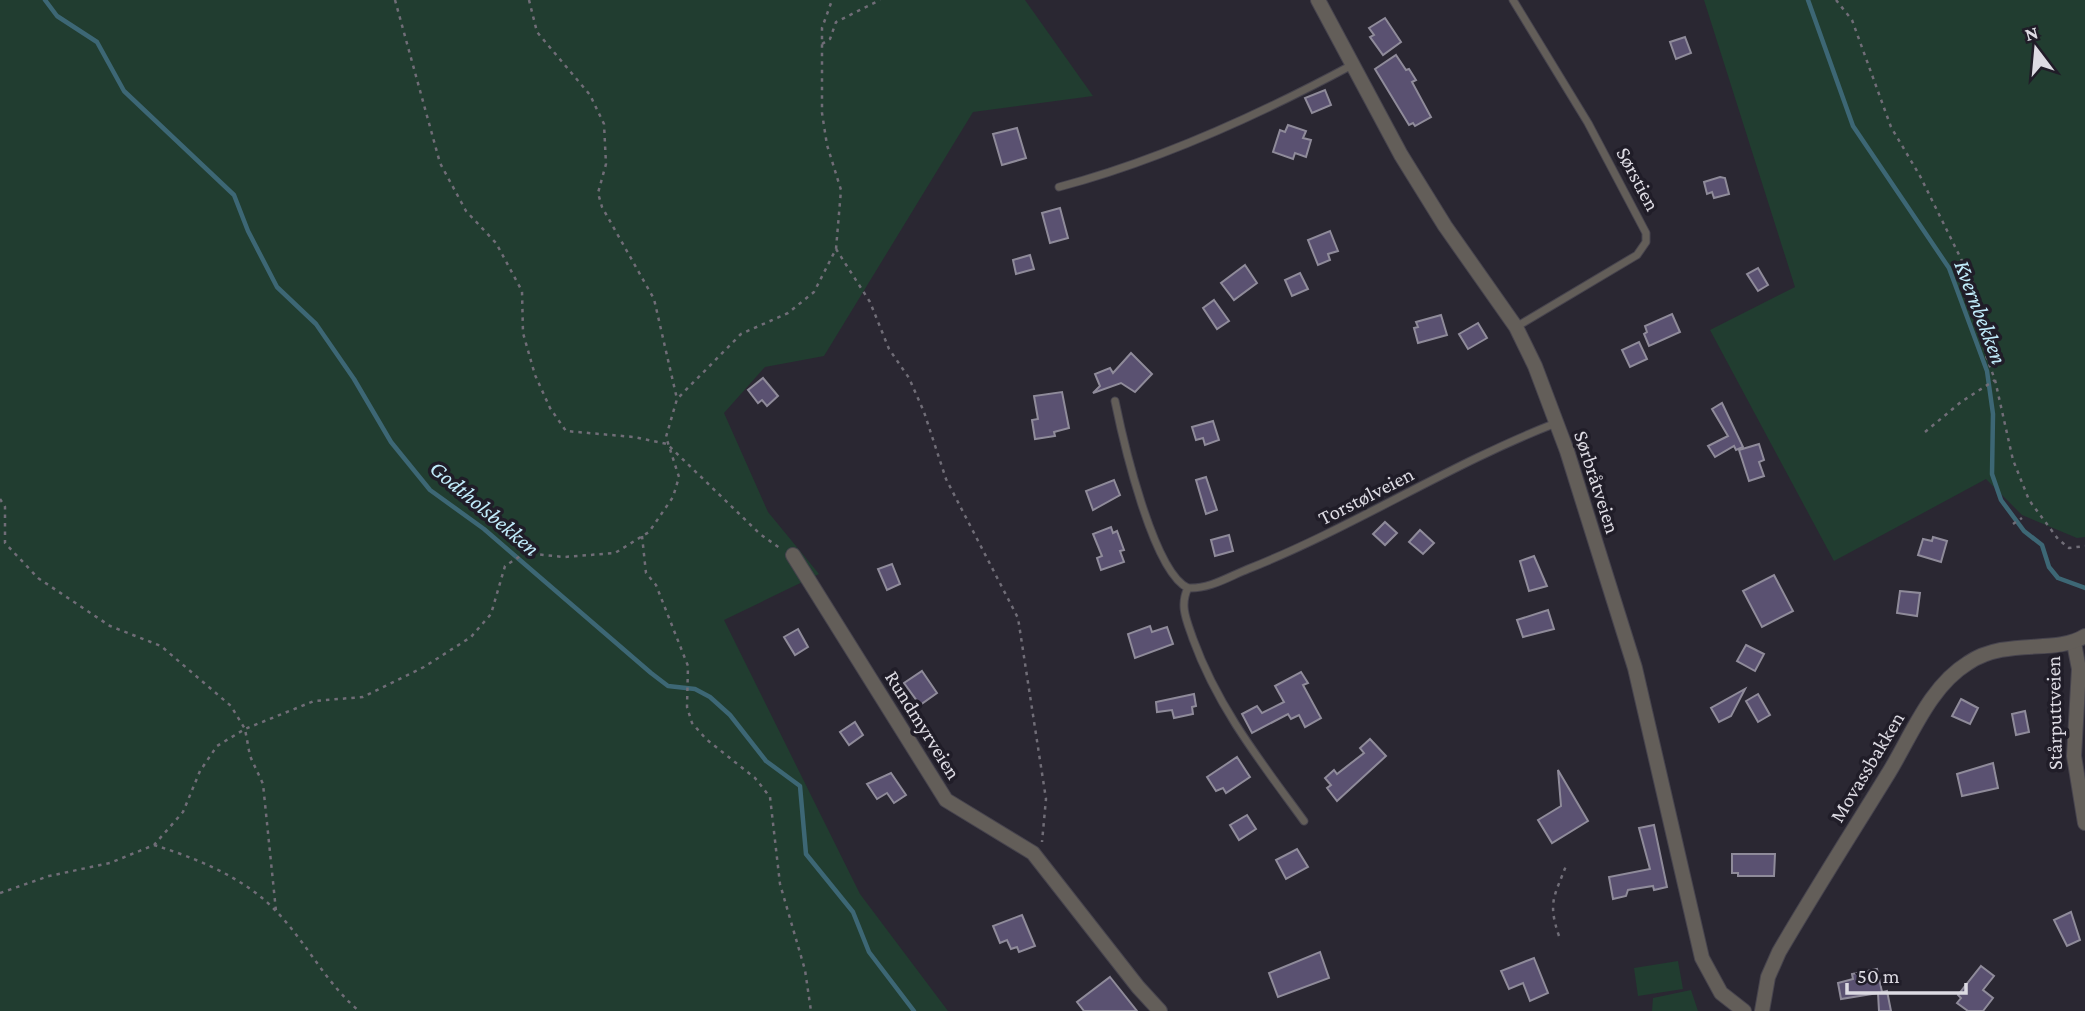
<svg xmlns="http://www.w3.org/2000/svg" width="2085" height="1011" viewBox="0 0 2085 1011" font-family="'Crimson Pro',serif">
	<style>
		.green { fill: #213d30 }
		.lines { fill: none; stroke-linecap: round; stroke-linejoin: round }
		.stream { stroke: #3d6775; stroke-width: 4.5 }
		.building { fill: #5a5171; stroke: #8f8b9a; stroke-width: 2 }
		.lane-casing { stroke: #47444e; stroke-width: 9 }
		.street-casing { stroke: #47444e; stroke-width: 16 }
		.path { stroke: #706d77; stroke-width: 2.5; stroke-dasharray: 3.5 5; stroke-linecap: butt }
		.lane { stroke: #635e59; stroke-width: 7 }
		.street { stroke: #635e59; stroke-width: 14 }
		.labels { text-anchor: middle; stroke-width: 7; stroke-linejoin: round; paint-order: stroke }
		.street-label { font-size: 21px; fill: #dddbe3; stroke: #201d28 }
		.water-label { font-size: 23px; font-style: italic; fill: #c1ecfb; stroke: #201d28 }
	</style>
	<rect width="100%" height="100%" fill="#2a2732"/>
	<g class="green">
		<polygon points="0,0 1025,0 1093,96 973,112 824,356 765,367 724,413 768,512 819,574 724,620 860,894 948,1011 0,1011"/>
		<polygon points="1704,0 2085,0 2085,537 2077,538 2022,515 1986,479 1834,561 1710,330 1795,287"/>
		<polygon points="1678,961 1683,989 1638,996 1634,968"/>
		<polygon points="1691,990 1698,1011 1652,1011 1653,998"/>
	</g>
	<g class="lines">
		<g class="stream">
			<polyline points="45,0 57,16 97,42 124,91 234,195 248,231 277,287 316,324 354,379 391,442 430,490 484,529 651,673 668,686 695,689 710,697 730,715 766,761 800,786 806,854 853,912 869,952 914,1011"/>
			<polyline points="1808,0 1853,126 1949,268 1987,371 1993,414 1992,474 2001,500 2024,531 2042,545 2049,567 2058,578 2085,588"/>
		</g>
	</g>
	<g class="building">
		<polygon points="1385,18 1401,42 1383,55 1370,37 1374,35 1369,28"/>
		<polygon points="1685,37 1691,53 1676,59 1670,42"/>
		<polygon points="1396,55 1406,70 1409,69 1416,80 1412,82 1431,117 1415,126 1413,123 1409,125 1375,69"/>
		<polygon points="1325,90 1331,105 1312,113 1305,98"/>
		<polygon points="1288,125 1306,131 1303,138 1311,140 1306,157 1295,153 1293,159 1273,152 1280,130 1285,132"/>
		<polygon points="1017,128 1026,158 1002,165 993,134"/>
		<polygon points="1720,177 1725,178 1729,194 1714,198 1712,192 1707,194 1704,182"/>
		<polygon points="1060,208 1068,238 1050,243 1042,213"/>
		<polygon points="1330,231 1338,251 1328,254 1330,260 1318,265 1308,240"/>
		<polygon points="1030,255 1034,269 1016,274 1013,260"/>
		<polygon points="1245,265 1257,283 1234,300 1221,283"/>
		<polygon points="1758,268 1768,285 1758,291 1747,274"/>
		<polygon points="1300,273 1308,289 1292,296 1285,280"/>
		<polygon points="1214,300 1229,321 1217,329 1203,308"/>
		<polygon points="1672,314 1680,332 1649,346 1644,334 1647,332 1645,326"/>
		<polygon points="1441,315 1447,335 1418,343 1414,328 1418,327 1416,322"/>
		<polygon points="1478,323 1487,338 1468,349 1459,334"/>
		<polygon points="1639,342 1647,359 1630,367 1622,350"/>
		<polygon points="1131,353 1152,374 1135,392 1121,383 1093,393 1100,386 1095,374 1110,368 1113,373"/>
		<polygon points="763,378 778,396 767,406 762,400 758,403 748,390"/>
		<polygon points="1062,392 1069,428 1054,432 1055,436 1035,439 1032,420 1038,419 1034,396"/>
		<polygon points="1722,403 1743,447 1736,450 1734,446 1715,457 1708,446 1728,436 1712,409"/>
		<polygon points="1213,421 1219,440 1205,445 1203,438 1196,440 1192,427"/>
		<polygon points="1759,444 1764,460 1759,462 1764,476 1749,481 1739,450"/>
		<polygon points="1206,477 1217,510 1206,514 1196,480"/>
		<polygon points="1114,480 1120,495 1093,510 1086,491"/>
		<polygon points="1385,522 1397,533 1385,545 1373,534"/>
		<polygon points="1111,527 1113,533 1117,531 1124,550 1120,551 1124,562 1101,570 1097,558 1102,556 1093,534"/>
		<polygon points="1420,530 1434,543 1423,554 1409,542"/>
		<polygon points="1229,535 1233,551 1215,556 1211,540"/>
		<polygon points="1933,537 1947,541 1941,562 1918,555 1923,539 1932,541"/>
		<polygon points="1534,556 1547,586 1529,591 1520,561"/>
		<polygon points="892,564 900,584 887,590 878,569"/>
		<polygon points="1774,575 1793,611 1762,627 1743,591"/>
		<polygon points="1900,591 1920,593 1917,616 1897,613"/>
		<polygon points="1548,610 1554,629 1523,637 1517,620"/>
		<polygon points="1150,626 1152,632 1167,627 1173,644 1135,658 1128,634"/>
		<polygon points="798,629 808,647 795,655 784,637"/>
		<polygon points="1746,645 1764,654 1755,671 1737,661"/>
		<polygon points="922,671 937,693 920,705 904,683"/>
		<polygon points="1301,672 1308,683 1303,685 1321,718 1305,727 1299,715 1291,719 1288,714 1252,733 1242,714 1257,706 1262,713 1284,702 1275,686"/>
		<polygon points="1745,689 1731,716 1719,722 1711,708"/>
		<polygon points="1194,694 1196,706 1192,707 1193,714 1174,718 1172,710 1157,712 1156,702"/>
		<polygon points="1758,694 1770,715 1758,722 1746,701"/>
		<polygon points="1961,699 1978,708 1970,724 1952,716"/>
		<polygon points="2025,711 2029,732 2016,735 2012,714"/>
		<polygon points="855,722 863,735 849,745 840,732"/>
		<polygon points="1370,739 1386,756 1337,801 1327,788 1331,785 1325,778 1334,770 1337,774 1364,753 1360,748"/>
		<polygon points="1237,757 1250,777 1226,793 1223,788 1216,791 1207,777"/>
		<polygon points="1993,763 1998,788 1962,796 1957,774"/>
		<polygon points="1558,770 1588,821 1552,843 1538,820 1561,806"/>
		<polygon points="891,773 906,795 894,803 887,793 877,799 867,784"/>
		<polygon points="1247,815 1256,829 1239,840 1230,825"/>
		<polygon points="1654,825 1667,887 1654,890 1653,886 1628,890 1626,896 1613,899 1609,877 1650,869 1639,828"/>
		<polygon points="1297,849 1308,867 1286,879 1276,860"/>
		<polygon points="1732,854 1775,854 1774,876 1738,876 1738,873 1732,873"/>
		<polygon points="2071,912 2080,940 2067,946 2054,920"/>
		<polygon points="1022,915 1035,946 1019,952 1017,947 1011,949 1007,940 1000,943 993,926"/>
		<polygon points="1320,952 1329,978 1278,997 1269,973"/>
		<polygon points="1534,958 1548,993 1530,1001 1523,983 1509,989 1501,971"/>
		<polygon points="1981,966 1994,976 1983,990 1993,998 1983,1011 1968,1011 1957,1003 1961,998 1958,995"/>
		<polygon points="1877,969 1882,992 1887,991 1891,1011 1879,1011 1878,993 1841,999 1838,983 1853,979 1852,974"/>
		<polygon points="1110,977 1137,1011 1084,1011 1077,1002"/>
	</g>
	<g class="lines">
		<g class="lane-casing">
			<g id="lane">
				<polyline points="1513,0 1588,123 1646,233 1646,242 1637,255 1516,327"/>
				<path d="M1059,187C1161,160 1259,115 1352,65"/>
				<path d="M1115,401C1123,440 1153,572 1188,588C1210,589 1228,577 1248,569C1354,527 1450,464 1556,423"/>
				<path d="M1188,588C1179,606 1187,621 1193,639C1218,708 1261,762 1304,821"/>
			</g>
		</g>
		<g class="street-casing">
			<g id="street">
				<polyline points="1318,0 1401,155 1445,226 1516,327 1535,366 1567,451 1635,668 1702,958 1721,993 1744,1011"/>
				<polyline points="793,555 946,800 1033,853 1138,987 1160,1011"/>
				<polyline points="2074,643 2079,669 2074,756 2085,823"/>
				<path d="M1762,1011L1768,977L1779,952C1814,892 1851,834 1888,774C1911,737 1929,687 1968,663C2007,637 2055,655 2085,636"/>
			</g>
		</g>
		<g class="path">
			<polyline points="395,0 440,163 466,211 496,243 522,291 523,333 535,375 550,408 566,431 634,437 667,444 760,534 781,549"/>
			<polyline points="529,0 537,32 590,95 604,124 606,164 598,193 602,207 654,299 677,399"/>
			<polyline points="1836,0 1852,20 1891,127 1920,176 1975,287 1986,326 1985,353 1995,380 2013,460 2029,500 2058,539 2069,548 2085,546"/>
			<polyline points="822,44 830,39 836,22 880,0"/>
			<polyline points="836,249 870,302 889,349 909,378 924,412 946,479 1018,618 1046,799 1042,842"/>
			<polyline points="1925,432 1961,402 1995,380"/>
			<polyline points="0,499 5,507 5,543 38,578 110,626 161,646 231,706 245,729 250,756 263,784 276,911"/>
			<polyline points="2013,524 2022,518"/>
			<polyline points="642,536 646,573 656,585 688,666 687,707 692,723 706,739 755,778 770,797 780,884 805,970 811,1011"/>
			<path d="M154,845C196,858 245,878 276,911C307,943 325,982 359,1011"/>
			<polyline points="0,893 49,876 110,863 154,845 183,812 200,771 217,746 245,729 314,701 363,697 424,667 471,637 491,614 505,566 525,553 564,557 615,553 649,532 673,497 679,477 666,437 677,399 741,334 788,313 814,292 836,249 841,190 827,145 822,113 822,28 831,3"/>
			<path d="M1559,936C1547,901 1555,896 1567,863"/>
		</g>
		<use href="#lane" class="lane"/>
		<use href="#street" class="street"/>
	</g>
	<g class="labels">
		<g class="street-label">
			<text transform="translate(1638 179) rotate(62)" y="7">Sørstien</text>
			<text transform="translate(1597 482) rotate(72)" y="7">Sørbråtveien</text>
			<text transform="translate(1366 496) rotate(-27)" y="7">Torstølveien</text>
			<text transform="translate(2054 713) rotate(-91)" y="7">Stårputtveien</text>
			<text transform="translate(923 725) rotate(58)" y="7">Rundmyrveien</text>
			<text transform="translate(1867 767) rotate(-59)" y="7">Movassbakken</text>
		</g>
		<g class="water-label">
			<text transform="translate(1981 312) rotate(69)" y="8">Kvernbekken</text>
			<text transform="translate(485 508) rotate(40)" y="8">Godtholsbekken</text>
		</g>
	</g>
	<g transform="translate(2036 49) rotate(344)" stroke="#201d28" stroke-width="5" paint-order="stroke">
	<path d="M0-5L12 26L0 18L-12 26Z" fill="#dddbe3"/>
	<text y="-10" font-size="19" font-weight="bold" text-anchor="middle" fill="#dddbe3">N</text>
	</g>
	<path d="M1847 983v10h119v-10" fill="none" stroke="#dddbe3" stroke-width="3.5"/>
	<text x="1857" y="983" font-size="21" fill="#dddbe3" stroke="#201d28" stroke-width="5" paint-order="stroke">50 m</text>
</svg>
